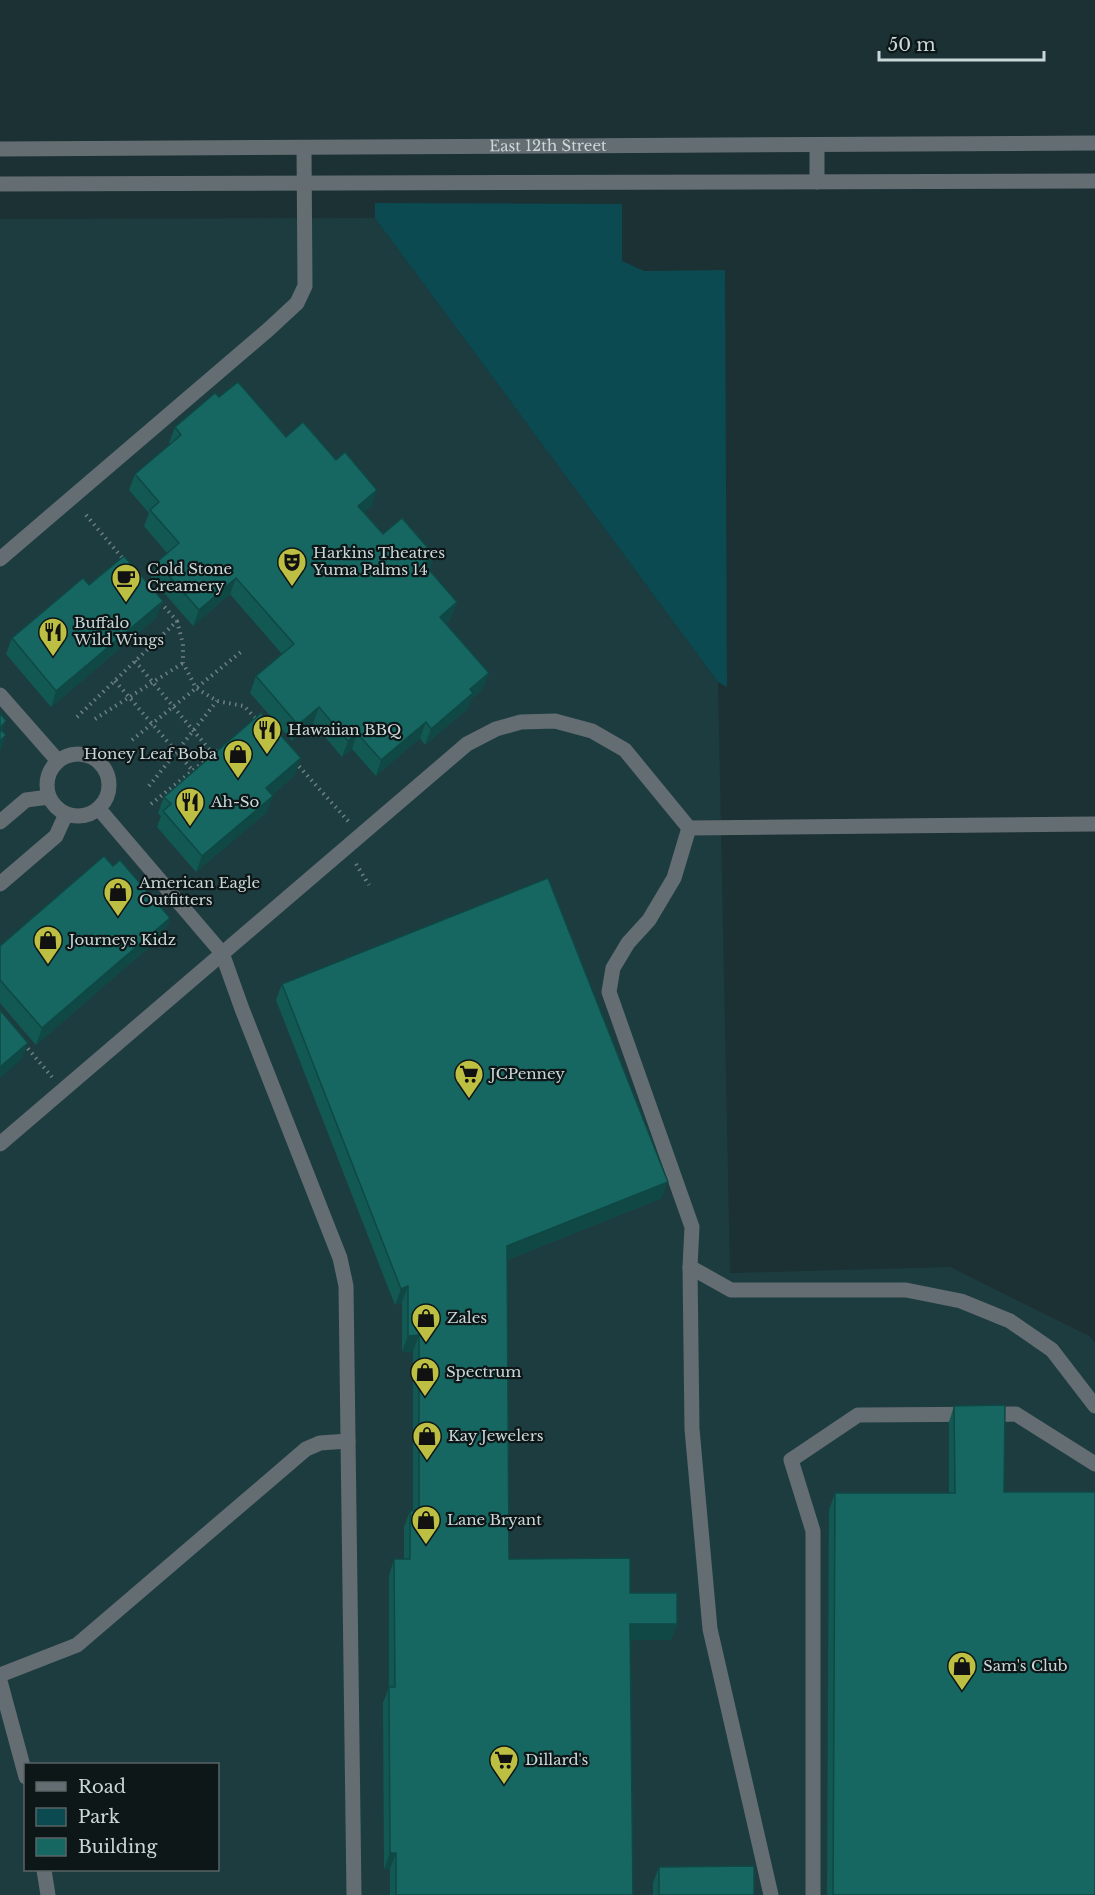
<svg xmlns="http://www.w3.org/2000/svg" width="1095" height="1895" viewBox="0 0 1095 1895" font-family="'Libre Baskerville',serif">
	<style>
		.built { fill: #1d3c40; fill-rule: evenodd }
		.green { fill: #0b4a51 }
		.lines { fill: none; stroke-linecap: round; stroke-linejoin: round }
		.path { stroke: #6e7f82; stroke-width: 4; stroke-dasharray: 1.5 4.5; stroke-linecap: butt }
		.minor { stroke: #646d71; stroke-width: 15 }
		.wall { fill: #135953 }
		.shaded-wall { fill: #0f4844 }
		.building { fill: #166761; stroke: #0f4844; stroke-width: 1.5 }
		.labels { text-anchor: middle; stroke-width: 4.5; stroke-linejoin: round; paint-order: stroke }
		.street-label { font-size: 15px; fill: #cad7d9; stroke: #0e1718 }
		.poi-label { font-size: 15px; fill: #cad7d9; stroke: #0e1718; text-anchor: start }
	</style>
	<rect width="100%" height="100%" fill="#1b3134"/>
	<path class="built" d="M375,218L718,682L730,1273L950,1267L1089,1336L1095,1342V1895H0V219ZM26,1764H218V1870H26Z"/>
	<polygon class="green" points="375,203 622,204 622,261 644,271 725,270 727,687 718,682 375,218"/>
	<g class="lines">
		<g class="path">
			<polyline points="86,515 124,560"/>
			<polyline points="177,621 183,644 183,663 196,688 217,701 244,706 258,721"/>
			<polyline points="135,661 213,754"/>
			<polyline points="115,681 193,771"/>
			<polyline points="77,717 177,621 160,602"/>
			<polyline points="95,719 183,663"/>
			<polyline points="132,740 242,651"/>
			<polyline points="295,762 350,823"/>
			<polyline points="149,786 217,701"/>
			<polyline points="151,804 221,748"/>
			<polyline points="356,864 369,885"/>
			<polyline points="24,1044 52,1077"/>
		</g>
		<g class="minor">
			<polyline points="817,145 817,182"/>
			<path id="s1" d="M0,149L1095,143"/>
			<polyline points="0,184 1095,181"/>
			<polyline points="0,559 269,329 297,303 305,286 304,148"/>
			<polyline points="0,695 58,761"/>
			<circle cx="78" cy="785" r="31"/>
			<polyline points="99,809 222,953 242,1009 340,1258 346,1286 354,1895"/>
			<polyline points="0,822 26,800 49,797"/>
			<polyline points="1095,824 689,828 674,878 649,920 628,943 613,968 609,992 692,1227 690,1267 731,1290 906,1290 961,1301 1010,1321 1052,1350 1095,1406"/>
			<polyline points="0,884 56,836 66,814"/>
			<polyline points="0,1144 467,744 496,729 521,722 555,721 592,731 625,750 689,828"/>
			<polyline points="690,1267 692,1429 710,1629 771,1895"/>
			<polyline points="0,1675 77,1645 306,1449 320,1443 348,1441"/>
			<polyline points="0,1681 26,1777"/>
			<polyline points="44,1870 48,1895"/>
			<polyline points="813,1895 813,1531 791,1460 858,1415 1016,1414 1095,1464"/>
		</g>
	</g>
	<g class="wall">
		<polygon points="219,397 286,437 372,506 364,512 383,534 435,556 429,570 457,602 451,618 446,623 483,689 471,699 467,709 425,745 420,738 376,776 352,749 342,757 313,723 292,741 250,693 256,676 282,654 230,594 193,626 151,578 157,562 167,553 144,526 149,513 129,490 135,474 170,444 169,443 175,427"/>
		<polygon points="89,585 157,617 51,707 6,654 12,638"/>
		<polygon points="295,775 272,795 267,812 196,872 157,827 161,816 158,813 164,797"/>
		<polygon points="113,866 170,918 164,934 36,1045 0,1003 0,946"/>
		<polygon points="282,984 662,1198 507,1260 509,1559 630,1593 677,1624 671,1640 630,1640 633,1895 390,1895 390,1869 384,1869 383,1703 389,1687 389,1576 394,1559 404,1559 404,1527 410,1511 413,1510 413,1351 402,1352 402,1302 395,1305 276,1000"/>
		<polygon points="954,1406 1004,1492 1095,1895 827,1895 829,1510 835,1493 949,1493 949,1422"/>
		<polygon points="659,1867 754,1895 653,1895 653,1883"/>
	</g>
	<g class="shaded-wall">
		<polygon points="377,490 372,506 352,522 358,506"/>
		<polygon points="435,556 429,572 424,564"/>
		<polygon points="236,578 230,594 193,626 199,610"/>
		<polygon points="163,601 157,617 51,707 56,691"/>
		<polygon points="457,602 451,618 434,633 440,617"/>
		<polygon points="489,673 483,689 471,699 467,709 425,745 431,729 470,689"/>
		<polygon points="319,707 313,723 292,741 298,725"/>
		<polygon points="6,721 1,737 0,728"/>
		<polygon points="426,722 420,738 376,776 381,760"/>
		<polygon points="357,733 352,749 342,757 348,741"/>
		<polygon points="6,735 0,752 0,741"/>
		<polygon points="301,758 295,775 260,805 266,788"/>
		<polygon points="273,796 267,812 196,872 202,856"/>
		<polygon points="170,918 164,934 36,1045 42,1028"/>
		<polygon points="28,1043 22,1059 0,1078 0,1067"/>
		<polygon points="668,1182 662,1198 501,1262 507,1246"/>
		<polygon points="408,1286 402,1302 395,1305 401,1289"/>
		<polygon points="419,1335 413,1351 402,1352 408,1336"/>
		<polygon points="630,1624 677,1624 671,1640 624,1640"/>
		<polygon points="390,1853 396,1853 390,1869 384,1869"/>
	</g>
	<g class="building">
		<polygon points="238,382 286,437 303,422 336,460 345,452 377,490 358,506 383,534 402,518 435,556 424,564 457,602 440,617 489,673 470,689 473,693 431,729 426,722 381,760 357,733 348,741 319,707 298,725 256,676 294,644 236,578 199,610 157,562 179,543 150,510 159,502 135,474 181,435 175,427 215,393 219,397"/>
		<polygon points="124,556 163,601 56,691 12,638 83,578 89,585"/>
		<polygon points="0,713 6,721 0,728"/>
		<polygon points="261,713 301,758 266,788 273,796 202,856 163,811 171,804 164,797"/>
		<polygon points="0,729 6,735 0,741"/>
		<polygon points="104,856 113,866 120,860 170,918 42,1028 0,980 0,946"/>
		<polygon points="548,878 668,1182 507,1246 509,1559 630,1558 630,1593 677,1593 677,1624 630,1624 633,1895 396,1895 396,1853 390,1853 389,1687 395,1687 394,1559 410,1559 410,1511 419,1510 419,1335 408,1336 408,1286 401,1289 282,984"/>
		<polygon points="0,1010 28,1043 0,1067"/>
		<polygon points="1005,1405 1004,1492 1095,1492 1095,1895 833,1895 835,1493 955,1493 954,1406"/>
		<polygon points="754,1866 754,1895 659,1895 659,1867"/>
	</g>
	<defs>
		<g id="theatre-pin" transform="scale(1.5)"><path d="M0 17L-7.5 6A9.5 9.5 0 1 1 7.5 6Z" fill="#bdbf43" stroke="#0e1718"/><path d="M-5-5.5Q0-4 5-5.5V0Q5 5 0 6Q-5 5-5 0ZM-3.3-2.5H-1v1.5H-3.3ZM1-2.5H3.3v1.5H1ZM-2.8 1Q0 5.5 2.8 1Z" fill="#111"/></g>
		<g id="cafe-pin" transform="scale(1.5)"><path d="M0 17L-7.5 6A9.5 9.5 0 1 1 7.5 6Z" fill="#bdbf43" stroke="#0e1718"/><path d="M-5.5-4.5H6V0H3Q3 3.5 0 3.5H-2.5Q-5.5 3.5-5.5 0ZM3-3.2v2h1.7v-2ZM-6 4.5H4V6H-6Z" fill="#111"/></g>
		<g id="restaurant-pin" transform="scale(1.5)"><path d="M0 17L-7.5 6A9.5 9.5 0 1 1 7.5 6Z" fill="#bdbf43" stroke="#0e1718"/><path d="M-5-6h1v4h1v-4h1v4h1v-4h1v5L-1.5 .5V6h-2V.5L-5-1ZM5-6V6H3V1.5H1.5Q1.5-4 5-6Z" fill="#111"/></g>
		<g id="shop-pin" transform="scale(1.5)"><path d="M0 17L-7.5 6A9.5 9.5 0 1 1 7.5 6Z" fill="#bdbf43" stroke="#0e1718"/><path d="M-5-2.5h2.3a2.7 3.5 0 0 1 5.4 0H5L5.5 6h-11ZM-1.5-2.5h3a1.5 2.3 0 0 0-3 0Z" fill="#111"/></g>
		<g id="supermarket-pin" transform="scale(1.5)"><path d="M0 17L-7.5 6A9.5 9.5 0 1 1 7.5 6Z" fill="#bdbf43" stroke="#0e1718"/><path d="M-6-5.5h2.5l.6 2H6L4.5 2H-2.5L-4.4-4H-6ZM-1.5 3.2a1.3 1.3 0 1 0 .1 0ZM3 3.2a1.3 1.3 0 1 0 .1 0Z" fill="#111"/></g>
	</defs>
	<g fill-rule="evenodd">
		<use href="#theatre-pin" x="292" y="562"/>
		<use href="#cafe-pin" x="126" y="578"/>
		<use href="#restaurant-pin" x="53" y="632"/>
		<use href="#restaurant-pin" x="267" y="730"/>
		<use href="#shop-pin" x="238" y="754"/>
		<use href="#restaurant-pin" x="190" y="802"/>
		<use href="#shop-pin" x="118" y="892"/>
		<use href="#shop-pin" x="48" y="940"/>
		<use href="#supermarket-pin" x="469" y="1074"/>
		<use href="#shop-pin" x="426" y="1318"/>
		<use href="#shop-pin" x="425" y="1372"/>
		<use href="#shop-pin" x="427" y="1436"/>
		<use href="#shop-pin" x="426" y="1520"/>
		<use href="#shop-pin" x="962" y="1666"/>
		<use href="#supermarket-pin" x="504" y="1760"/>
	</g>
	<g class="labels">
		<g class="street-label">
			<text dy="5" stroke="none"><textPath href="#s1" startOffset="548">East 12th Street</textPath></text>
		</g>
		<g class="poi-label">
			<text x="313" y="558">Harkins Theatres<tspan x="313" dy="17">Yuma Palms 14</tspan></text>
			<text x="147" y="574">Cold Stone<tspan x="147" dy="17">Creamery</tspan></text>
			<text x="74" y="628">Buffalo<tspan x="74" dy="17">Wild Wings</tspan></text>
			<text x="288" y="735">Hawaiian BBQ</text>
			<text x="217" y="759" text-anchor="end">Honey Leaf Boba</text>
			<text x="211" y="807">Ah-So</text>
			<text x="139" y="888">American Eagle<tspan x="139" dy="17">Outfitters</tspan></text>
			<text x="69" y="945">Journeys Kidz</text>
			<text x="490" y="1079">JCPenney</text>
			<text x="447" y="1323">Zales</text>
			<text x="446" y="1377">Spectrum</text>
			<text x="448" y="1441">Kay Jewelers</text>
			<text x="447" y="1525">Lane Bryant</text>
			<text x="983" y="1671">Sam's Club</text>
			<text x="525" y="1765">Dillard's</text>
		</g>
	</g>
	<rect x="24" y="1763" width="195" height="108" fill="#0e1718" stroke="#596465" stroke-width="1.5"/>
	<rect x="36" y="1782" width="30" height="9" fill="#646d71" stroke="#596465" stroke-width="1.5"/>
	<text x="78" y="1793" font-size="18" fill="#cad7d9">Road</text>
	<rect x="36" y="1808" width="30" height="18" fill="#0b4a51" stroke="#596465" stroke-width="1.5"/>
	<text x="78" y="1823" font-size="18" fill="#cad7d9">Park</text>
	<rect x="36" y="1838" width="30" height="18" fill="#166761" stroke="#596465" stroke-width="1.5"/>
	<text x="78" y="1853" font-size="18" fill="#cad7d9">Building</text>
	<path d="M879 51v9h165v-9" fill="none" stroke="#cad7d9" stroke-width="3"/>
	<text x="888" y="51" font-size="18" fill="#cad7d9" stroke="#0e1718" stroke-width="4.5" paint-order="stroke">50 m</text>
</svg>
